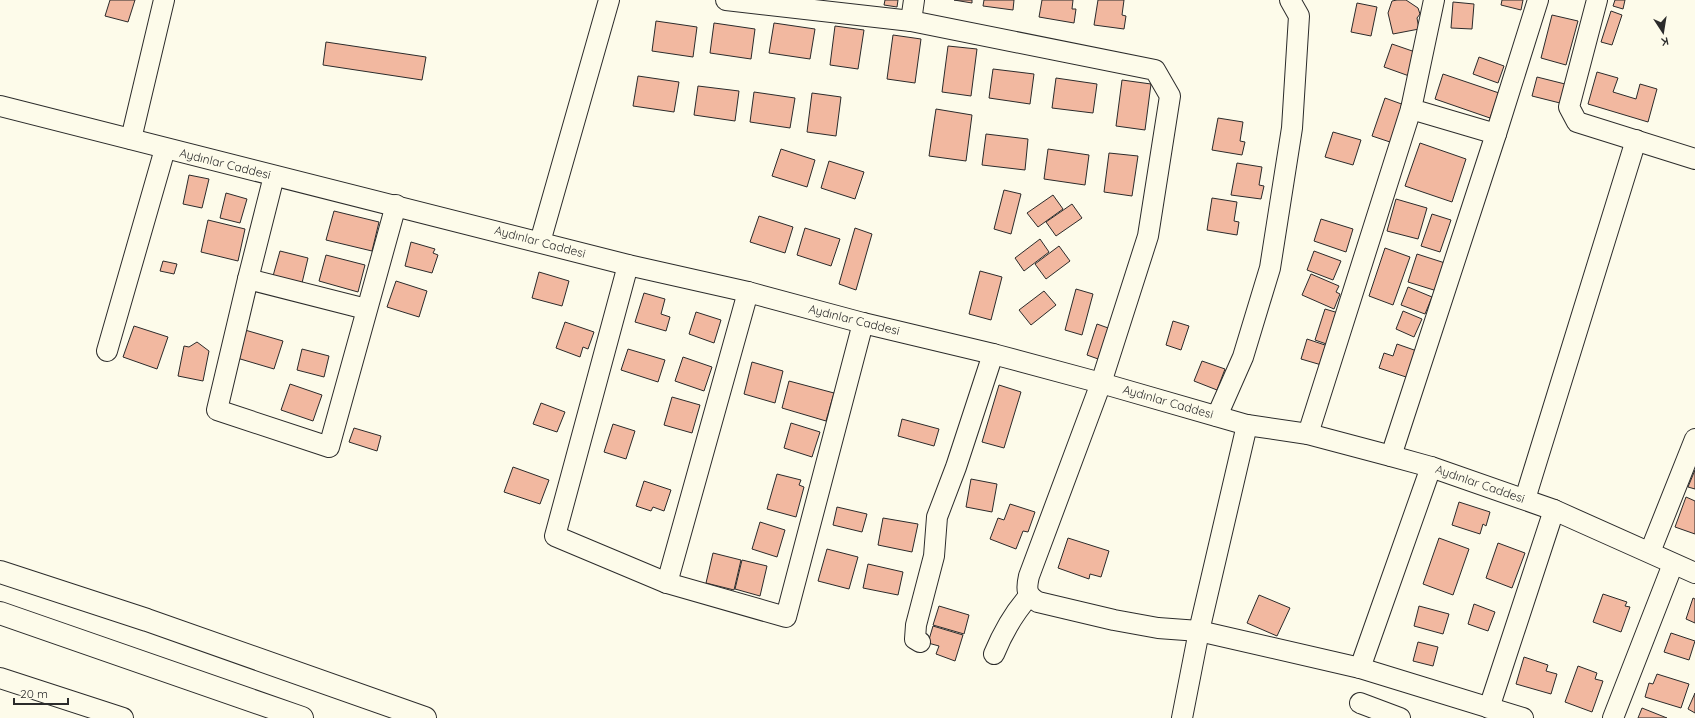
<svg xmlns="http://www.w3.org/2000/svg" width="1695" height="718" viewBox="0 0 1695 718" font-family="Quicksand,sans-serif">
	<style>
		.building { fill: #f2b8a0; stroke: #2b2b2b }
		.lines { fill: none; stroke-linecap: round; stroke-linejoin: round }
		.minor-casing { stroke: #2b2b2b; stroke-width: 22 }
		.highway-casing { stroke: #2b2b2b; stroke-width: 24 }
		.minor { stroke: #fdfbea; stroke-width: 20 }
		.highway { stroke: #fdfbea; stroke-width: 22 }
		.labels { text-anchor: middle; stroke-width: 3; stroke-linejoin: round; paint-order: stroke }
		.street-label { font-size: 12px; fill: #2b2b2b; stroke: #fdfbea }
	</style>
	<rect width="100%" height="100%" fill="#fdfbea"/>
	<g class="building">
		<polygon points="110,0 135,0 128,22 105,16"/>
		<polygon points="885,0 898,0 897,7 884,5"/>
		<polygon points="954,0 972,0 972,3"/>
		<polygon points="984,0 1014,0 1013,10 983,6"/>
		<polygon points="1042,0 1073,0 1072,9 1076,9 1074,23 1039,17"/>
		<polygon points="1098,0 1124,0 1122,15 1126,16 1124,29 1094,25"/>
		<polygon points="1397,0 1406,0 1418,8 1420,14 1417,18 1419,29 1393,34 1388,13 1392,1"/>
		<polygon points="1502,0 1523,0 1521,10 1501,5"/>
		<polygon points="1615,0 1625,0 1623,9 1613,6"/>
		<polygon points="1453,2 1474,4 1472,29 1451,28"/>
		<polygon points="1357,3 1377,7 1371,36 1351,32"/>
		<polygon points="1611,11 1622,15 1612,45 1601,42"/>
		<polygon points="1552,15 1578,21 1566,65 1541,58"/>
		<polygon points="656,21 697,27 693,57 652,51"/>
		<polygon points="714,23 755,29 751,59 710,53"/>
		<polygon points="774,23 815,29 810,59 769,53"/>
		<polygon points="835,26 864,30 858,69 830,65"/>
		<polygon points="893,35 921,39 915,83 887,79"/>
		<polygon points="326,42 426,57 422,80 323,65"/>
		<polygon points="1392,44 1421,54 1412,77 1384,67"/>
		<polygon points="948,46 977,49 971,96 942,92"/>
		<polygon points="1479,57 1504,66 1498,83 1473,74"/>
		<polygon points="993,69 1034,74 1030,104 989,98"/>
		<polygon points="1597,72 1618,78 1613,92 1636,99 1640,84 1657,89 1648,122 1588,104"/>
		<polygon points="1443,74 1499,93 1490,118 1435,99"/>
		<polygon points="638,76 679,82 674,112 633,106"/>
		<polygon points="1537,77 1565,84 1560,103 1532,96"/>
		<polygon points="1056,78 1097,84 1093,113 1052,108"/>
		<polygon points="1122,80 1151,84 1145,130 1116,126"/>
		<polygon points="698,86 739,91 735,121 694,115"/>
		<polygon points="754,92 795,98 790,128 750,122"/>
		<polygon points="812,93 841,97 836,136 807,132"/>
		<polygon points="1385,98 1407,106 1393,143 1372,136"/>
		<polygon points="936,109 972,115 966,161 929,156"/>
		<polygon points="1218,118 1243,122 1240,141 1245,142 1242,155 1212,150"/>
		<polygon points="1333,132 1361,140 1353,165 1325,157"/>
		<polygon points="986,134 1028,139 1025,170 982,165"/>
		<polygon points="1420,143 1466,159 1452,202 1405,186"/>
		<polygon points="781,149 815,160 807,187 772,176"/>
		<polygon points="1048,149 1089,155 1085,185 1044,179"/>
		<polygon points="1109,153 1138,156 1132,196 1104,192"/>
		<polygon points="829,161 864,172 855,199 821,188"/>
		<polygon points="1237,163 1262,167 1259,185 1264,186 1261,199 1231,195"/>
		<polygon points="189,175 209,179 202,208 183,204"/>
		<polygon points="1004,190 1021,194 1011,234 994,229"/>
		<polygon points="226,193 247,199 240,223 220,218"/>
		<polygon points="1053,195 1063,209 1038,227 1027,213"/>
		<polygon points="1212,198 1237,202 1234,221 1239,222 1237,235 1207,230"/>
		<polygon points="1396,199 1427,208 1418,239 1387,231"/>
		<polygon points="1072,204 1082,218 1056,236 1046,222"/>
		<polygon points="334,211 379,222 372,251 326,240"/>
		<polygon points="1432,214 1451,220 1440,252 1421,246"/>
		<polygon points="759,216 793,227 785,253 750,242"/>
		<polygon points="1321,219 1353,229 1346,252 1314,241"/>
		<polygon points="208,220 245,229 238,261 201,252"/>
		<polygon points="805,228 840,239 831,266 797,255"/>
		<polygon points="855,228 872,234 856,290 839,284"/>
		<polygon points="1040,239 1049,252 1024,271 1015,258"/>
		<polygon points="411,242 435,249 433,253 438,255 432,273 405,266"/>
		<polygon points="1059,246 1070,261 1046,279 1035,264"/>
		<polygon points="1385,248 1410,257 1393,305 1369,296"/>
		<polygon points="280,251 308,258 302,283 273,276"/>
		<polygon points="1314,251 1341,261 1333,280 1307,270"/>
		<polygon points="1417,254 1445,263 1437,291 1408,282"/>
		<polygon points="326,255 365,265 358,292 319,281"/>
		<polygon points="163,261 177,264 174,274 160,271"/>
		<polygon points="980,271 1002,277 991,320 969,314"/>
		<polygon points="539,272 569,281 562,306 532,298"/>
		<polygon points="1311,274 1339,286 1336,292 1340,294 1334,309 1302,295"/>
		<polygon points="396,281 427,291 419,317 387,307"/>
		<polygon points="1408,287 1432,297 1425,314 1401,305"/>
		<polygon points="1076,289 1093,294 1082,335 1065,330"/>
		<polygon points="1044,291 1056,305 1031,325 1019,310"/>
		<polygon points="644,293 665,299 661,314 670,317 666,331 635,322"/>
		<polygon points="1325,309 1342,314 1332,346 1315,340"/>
		<polygon points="1403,311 1422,319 1414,337 1396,329"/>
		<polygon points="696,312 721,320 714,343 689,334"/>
		<polygon points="1173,321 1189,326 1181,350 1166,345"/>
		<polygon points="565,322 594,332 588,349 583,347 580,357 556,348"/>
		<polygon points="1097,324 1111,329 1101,360 1087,355"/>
		<polygon points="134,326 168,337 157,369 123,357"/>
		<polygon points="245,330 283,341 274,369 237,358"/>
		<polygon points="1307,339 1331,347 1325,366 1301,359"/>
		<polygon points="197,342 209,351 203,381 178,376 184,346 189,347"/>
		<polygon points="1397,344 1417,351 1409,378 1379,368 1384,353 1393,356"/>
		<polygon points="302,349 329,356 324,377 297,370"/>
		<polygon points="628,349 665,360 658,382 621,370"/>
		<polygon points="683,357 712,367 704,391 675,381"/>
		<polygon points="1202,361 1225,369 1217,390 1194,381"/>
		<polygon points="752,362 783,371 775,403 744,394"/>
		<polygon points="789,381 834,393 826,421 782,408"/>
		<polygon points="290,384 322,395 313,421 281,410"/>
		<polygon points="999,385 1021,392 1004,448 982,442"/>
		<polygon points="672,397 700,405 692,433 664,425"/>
		<polygon points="541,403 565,412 557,432 533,424"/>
		<polygon points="902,419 939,429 934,446 898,436"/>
		<polygon points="791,423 820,432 812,457 784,448"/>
		<polygon points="613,424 635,431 626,459 604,452"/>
		<polygon points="354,428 381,436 377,451 349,442"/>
		<polygon points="513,467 549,480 540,504 504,492"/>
		<polygon points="1695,470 1695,489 1688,487"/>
		<polygon points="777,474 801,480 799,485 804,487 796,517 767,509"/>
		<polygon points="971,479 997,484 992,512 966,507"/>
		<polygon points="644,481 671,490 664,511 653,507 651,511 636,506"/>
		<polygon points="1686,497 1695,501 1695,534 1675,527"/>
		<polygon points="1459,502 1490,512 1486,526 1483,524 1480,534 1452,525"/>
		<polygon points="1010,504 1035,512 1028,532 1023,531 1016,549 990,539 998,518 1004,520"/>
		<polygon points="837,507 867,514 862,532 833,525"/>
		<polygon points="883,518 918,524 912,552 878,545"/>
		<polygon points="760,522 785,530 777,557 752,549"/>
		<polygon points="1068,538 1109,551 1101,577 1090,574 1089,579 1058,568"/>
		<polygon points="1439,538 1469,549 1453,595 1423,584"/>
		<polygon points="1498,543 1525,553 1512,588 1486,578"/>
		<polygon points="827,549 858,557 849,589 818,581"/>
		<polygon points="713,553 741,560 734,590 706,583"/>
		<polygon points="742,560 767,566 760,596 735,589"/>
		<polygon points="868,564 903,572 898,595 863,588"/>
		<polygon points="1603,594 1627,602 1625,606 1630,607 1621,632 1593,622"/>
		<polygon points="1259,595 1290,608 1277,636 1247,623"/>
		<polygon points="1693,598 1695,599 1695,623 1686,619"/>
		<polygon points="1474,604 1495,612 1488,631 1468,624"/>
		<polygon points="939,606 969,615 964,634 933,625"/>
		<polygon points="1419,606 1449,614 1443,634 1414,626"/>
		<polygon points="933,626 963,635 955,661 936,654 939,646 928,643"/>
		<polygon points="1671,633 1695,641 1689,660 1664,652"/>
		<polygon points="1418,642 1438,647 1433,666 1413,661"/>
		<polygon points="1524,657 1548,665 1546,671 1557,674 1551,694 1516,684"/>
		<polygon points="1578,666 1597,673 1595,679 1603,681 1592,712 1565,702"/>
		<polygon points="1657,674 1689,684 1681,708 1645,697 1649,683 1653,684"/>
		<polygon points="1695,693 1695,713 1688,709"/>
		<polygon points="1642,708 1667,718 1638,718"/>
	</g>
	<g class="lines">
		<g class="minor-casing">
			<g id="minor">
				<path d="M726,0L911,21L1155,70L1170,96L1148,236L1101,383L1029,576C1026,589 1026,595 1038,602L1114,620L1158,628L1199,631L1360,668L1523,718"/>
				<polyline points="1434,0 1411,109 1496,134"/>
				<polyline points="1597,0 1569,107 1577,122 1695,159"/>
				<polyline points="911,21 914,0"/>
				<polyline points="0,106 628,265 748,292 863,323 993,354 1101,383 1247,425 1308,434 1391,456 1431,467 1554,510 1695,573"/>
				<polyline points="131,139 164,0"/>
				<polyline points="274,176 248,279 217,410 329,447 396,205"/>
				<polyline points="540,242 609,0"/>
				<polyline points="628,265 555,536 667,583 786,617 863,323"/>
				<polyline points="248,279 366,309"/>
				<polyline points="107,351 165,149"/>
				<polyline points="1217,416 1243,357 1270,268 1292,128 1299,16 1290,0"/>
				<polyline points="1308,434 1411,109"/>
				<polyline points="1391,456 1496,134 1538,0"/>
				<polyline points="1525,499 1636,140"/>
				<polyline points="1650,552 1695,439"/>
				<polyline points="667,583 748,292"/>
				<polyline points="920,642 915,639 916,625 934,556 937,517 956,467 993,354"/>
				<path d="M994,654C1003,632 1013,614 1029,596"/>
				<polyline points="1360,668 1431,467"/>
				<polyline points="0,678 123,718"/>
				<polyline points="1360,703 1400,718"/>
				<polyline points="1489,708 1554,510"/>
				<polyline points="1182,718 1199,631 1247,425"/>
				<polyline points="1613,718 1673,564"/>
			</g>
		</g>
		<g class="highway-casing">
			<g id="highway">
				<polyline points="0,572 147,620 425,718"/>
				<polyline points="0,613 302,718"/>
			</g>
		</g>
		<use href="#minor" class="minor"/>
		<use href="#highway" class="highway"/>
	</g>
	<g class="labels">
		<g class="street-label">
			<text transform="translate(225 164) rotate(14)" y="4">Aydınlar Caddesi</text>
			<text transform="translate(540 242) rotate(15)" y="4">Aydınlar Caddesi</text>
			<text transform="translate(854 320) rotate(14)" y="4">Aydınlar Caddesi</text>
			<text transform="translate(1168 402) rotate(16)" y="4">Aydınlar Caddesi</text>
			<text transform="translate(1480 484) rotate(19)" y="4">Aydınlar Caddesi</text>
		</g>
	</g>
	<g transform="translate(1663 32) rotate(168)" stroke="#fdfbea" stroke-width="3" paint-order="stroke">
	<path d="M0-3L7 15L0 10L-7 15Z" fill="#2b2b2b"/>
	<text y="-6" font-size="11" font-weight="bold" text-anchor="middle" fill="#2b2b2b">K</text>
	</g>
	<path d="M14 698v6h54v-6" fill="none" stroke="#2b2b2b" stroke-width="2"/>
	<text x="20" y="698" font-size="12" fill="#2b2b2b" stroke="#fdfbea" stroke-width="3" paint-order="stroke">20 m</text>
</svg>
